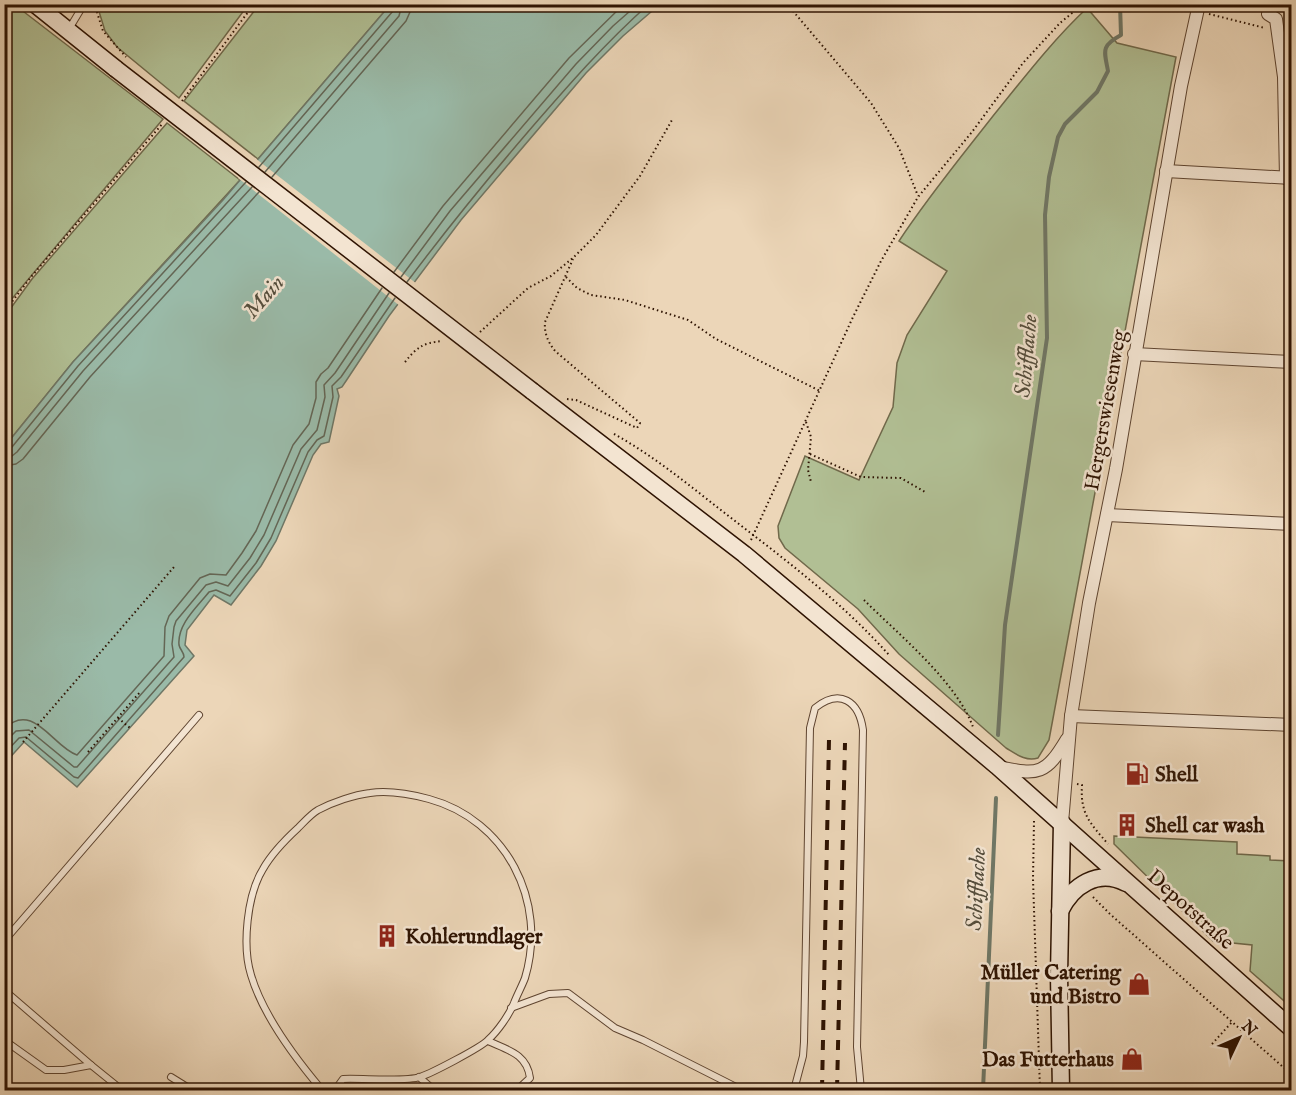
<svg xmlns="http://www.w3.org/2000/svg" width="1296" height="1095" viewBox="0 0 1296 1095" font-family="'IM FELL English',serif">
	<style>
		.green { fill: #b1bf94; stroke: #70694b; stroke-width: 1.5 }
		.water { fill: #9abaa8; stroke: #6f7766; stroke-width: 1.5 }
		.pier { fill: #ecd6b8 }
		.lines { fill: none; stroke-linecap: round; stroke-linejoin: round }
		.shore { stroke: #646655; stroke-width: 1.5 }
		.stream { stroke: #6f7766; stroke-width: 4 }
		.service-casing { stroke: #5e4430; stroke-width: 8 }
		.minor-casing { stroke: #5e4430; stroke-width: 14 }
		.secondary-casing { stroke: #2e1302; stroke-width: 19 }
		.path { stroke: #2e1302; stroke-width: 2; stroke-dasharray: 1.5 3; stroke-linecap: butt }
		.service { stroke: #f3e4d1; stroke-width: 6 }
		.minor { stroke: #f3e4d1; stroke-width: 12 }
		.secondary { stroke: #f3e4d1; stroke-width: 16 }
		.rail { stroke: #2e1302; stroke-width: 4; stroke-dasharray: 10 10; stroke-linecap: butt }
		.secondary-bridge-casing { stroke: #2e1302; stroke-width: 19; stroke-linecap: butt }
		.secondary-bridge { stroke: #f3e4d1; stroke-width: 16 }
		.labels { text-anchor: middle; stroke-width: 5; stroke-linejoin: round; paint-order: stroke }
		.street-label { font-size: 21px; fill: #2e1302; stroke: #f3e4d1 }
		.poi-label { font-size: 21px; font-weight: bold; fill: #2e1302; stroke: #f3e4d1; text-anchor: start }
		.water-label { font-size: 22px; font-style: italic; fill: #544d3c; stroke: #f3e4d1 }
	</style>
	<rect width="100%" height="100%" fill="#ecd6b8"/>
	<filter id="stains"><feTurbulence type="fractalNoise" baseFrequency=".00333" numOctaves="4"/><feColorMatrix values="0 0 0 0 .2 0 0 0 0 .09 0 0 0 0 .02 0 0 0 .5 -.17"/></filter>
	<radialGradient id="worn" r=".72"><stop offset=".6" stop-color="#630" stop-opacity="0"/><stop offset="1" stop-color="#630" stop-opacity=".3"/></radialGradient>
	<g class="green">
		<polygon points="15,5 163,119 5,307 4,5"/>
		<polygon points="97,5 97,4 248,5 179,98 117,47 105,31"/>
		<polygon points="259,5 390,5 258,159 184,101"/>
		<path d="M1087,8L1117,43L1176,57L1049,740L1038,758C1026,762 1016,754 1006,748L899,654L858,609L785,548L779,538L778,526L805,456L859,480L893,407L897,363L907,335L947,271L899,241C928,197 961,157 993,116C1023,79 1052,41 1087,8Z"/>
		<polygon points="167,123 240,180 73,362 5,446 5,316 32,279"/>
		<polygon points="1114,836 1237,842 1237,854 1270,856 1270,860 1291,861 1291,1007 1250,971 1252,945 1213,941 1114,844"/>
	</g>
	<polygon class="water" points="390,5 659,5 623,36 586,73 461,220 389,316 346,381 342,387 337,389 339,396 329,442 321,444 313,455 276,541 261,566 231,605 214,595 187,630 185,645 194,656 77,787 24,742 5,763 5,446 73,362 223,200"/>
	<polygon class="pier" points="255,158 417,284 400,306 238,178"/>
	<g class="lines">
		<g class="shore">
			<polyline points="259,167 393,11 395,4"/>
			<polyline points="265,172 399,16 402,4"/>
			<polyline points="272,177 406,21 410,12 411,4"/>
			<polyline points="394,272 443,206 569,58 624,4"/>
			<polyline points="401,277 450,211 576,64 613,26 638,4"/>
			<path d="M407,282C446,230 485,182 527,133C566,88 604,44 649,4"/>
			<polyline points="4,449 12,447 78,366 246,182"/>
			<polyline points="4,457 12,456 17,452 83,371 252,187"/>
			<polyline points="4,466 16,464 23,459 90,377 259,192"/>
			<path d="M4,729C33,700 53,747 77,755L164,656L165,627L169,616L200,578L210,574L226,575L242,553L256,531L293,445L309,424L316,398V382L321,374L328,368L382,288"/>
			<polyline points="4,743 16,731 29,730 74,767 77,767 174,657 172,644 174,627 176,621 206,585 216,582 228,586 250,558 264,535 301,449 317,430 325,397 324,385 335,373 389,293"/>
			<path d="M4,754L19,738L26,737L74,777L78,778L184,657C184,652 180,650 179,645C177,624 198,606 209,592L216,590L230,596L256,563L271,538L308,452L317,440L324,436L333,397L332,386L341,377L395,298"/>
		</g>
		<g class="stream">
			<path d="M998,735L1005,625L1047,338L1045,215L1049,177L1058,137L1065,124L1097,92L1108,71C1104,50 1101,46 1121,35L1120,4"/>
			<polyline points="983,1090 996,798"/>
		</g>
		<g class="service-casing">
			<g id="service">
				<polyline points="69,29 84,4"/>
				<polyline points="4,941 199,715"/>
				<polyline points="4,990 91,1065"/>
				<polyline points="511,1008 549,994 568,993 615,1028 643,1040 742,1090"/>
				<polyline points="4,1040 46,1070 64,1070 91,1065 122,1090"/>
				<path d="M488,1041C508,1050 527,1054 530,1078L517,1090"/>
				<polyline points="171,1077 192,1090"/>
				<polyline points="419,1077 434,1090"/>
				<path d="M322,1090C295,1058 263,1016 251,975C242,946 247,895 263,869C272,853 285,840 298,828C304,822 311,814 318,810C333,802 354,795 370,793C390,790 410,794 429,799C506,820 548,901 525,978C522,986 517,995 514,1003C509,1015 498,1031 488,1040C480,1048 432,1073 420,1077C406,1082 361,1078 343,1079L335,1090"/>
				<path d="M794,1090L803,1056L804,1042L810,728L815,708C840,688 859,701 863,730L857,1047L861,1090"/>
			</g>
		</g>
		<g class="minor-casing">
			<g id="minor">
				<polyline points="1268,14 1276,19 1284,77 1286,178"/>
				<polyline points="1166,171 1292,178"/>
				<polyline points="1134,354 1292,362"/>
				<polyline points="1107,515 1292,524"/>
				<polyline points="1071,716 1292,725"/>
				<path d="M999,767C1039,776 1046,774 1067,739"/>
				<polyline points="1062,823 1071,716 1089,603 1116,469 1181,86 1199,4"/>
			</g>
		</g>
		<g class="secondary-casing">
			<g id="secondary">
				<polyline points="35,4 116,69"/>
				<polyline points="532,391 744,554 997,766 1292,1029"/>
				<path d="M1060,911C1072,886 1098,868 1126,883"/>
				<polyline points="1061,1090 1059,975 1062,823"/>
			</g>
		</g>
		<g class="path">
			<polyline points="93,4 95,6 103,31 126,57"/>
			<polyline points="787,4 871,103 899,148 918,196"/>
			<polyline points="1067,4 1073,12"/>
			<polyline points="1209,14 1265,28"/>
			<polyline points="182,101 254,4"/>
			<polyline points="566,277 577,288 591,295 625,300 688,320 716,339 820,391"/>
			<polyline points="4,312 31,277 163,123"/>
			<polyline points="480,332 528,288 551,276 574,257 596,235 640,176 672,120"/>
			<path d="M405,362C417,347 423,343 442,341"/>
			<path d="M567,399L576,400L637,428L640,423L555,351C548,342 544,333 545,322L573,259"/>
			<polyline points="806,422 811,437 808,470 811,482"/>
			<path d="M614,434C654,456 690,486 726,514C783,558 842,602 889,655"/>
			<polyline points="810,454 861,477 901,478 927,493"/>
			<polyline points="751,540 853,317 881,261 918,197 972,132 1023,63 1060,23 1083,4"/>
			<path d="M864,600C899,635 956,681 973,727"/>
			<polyline points="118,718 130,728"/>
			<polyline points="23,742 174,567"/>
			<polyline points="88,752 141,691"/>
			<path d="M1077,784L1082,785C1080,814 1090,823 1108,844"/>
			<polyline points="1034,821 1033,879 1040,1090"/>
			<polyline points="1093,897 1110,914 1292,1075"/>
			<polyline points="1212,1044 1232,1022"/>
		</g>
		<use href="#service" class="service"/>
		<use href="#minor" class="minor"/>
		<use href="#secondary" class="secondary"/>
		<g class="rail">
			<polyline points="822,1090 829,739"/>
			<polyline points="837,1090 845,743"/>
		</g>
		<g class="secondary-bridge-casing">
			<polyline id="secondary-bridge" points="116,69 532,391"/>
		</g>
		<use href="#secondary-bridge" class="secondary-bridge"/>
	</g>
	<defs>
		<g id="fuel-bare" transform="scale(1.8)"><path d="M-5.5-6h7V0h2V4h1.3V-2.5L3-4.5l.8-.8L6-3V5H2.5V1h-1V6h-7ZM-4.2-4.7v3.2H.2V-4.7Z" fill="#8f2418" stroke="#f3e4d1" stroke-width="2.5" paint-order="stroke"/></g>
		<g id="building-bare" transform="scale(1.8)"><path d="M-4-6H4V6H1V3H-1V6H-4ZM-2.5-4.3h1.7v1.8h-1.7ZM.8-4.3h1.7v1.8H.8ZM-2.5-1h1.7V.8h-1.7ZM.8-1h1.7V.8H.8Z" fill="#8f2418" stroke="#f3e4d1" stroke-width="2.5" paint-order="stroke"/></g>
		<g id="shop-bare" transform="scale(1.8)"><path d="M-5-2.5h2.3a2.7 3.5 0 0 1 5.4 0H5L5.5 6h-11ZM-1.5-2.5h3a1.5 2.3 0 0 0-3 0Z" fill="#8f2418" stroke="#f3e4d1" stroke-width="2.5" paint-order="stroke"/></g>
	</defs>
	<g fill-rule="evenodd">
		<use href="#fuel-bare" x="1137" y="774"/>
		<use href="#building-bare" x="1127" y="825"/>
		<use href="#building-bare" x="387" y="936"/>
		<use href="#shop-bare" x="1139" y="984"/>
		<use href="#shop-bare" x="1132" y="1059"/>
	</g>
	<g class="labels">
		<g class="street-label">
			<text transform="translate(1105 410) rotate(-80)" y="7">Hergerswiesenweg</text>
			<text transform="translate(1191 909) rotate(42)" y="7">Depotstraße</text>
		</g>
		<g class="poi-label">
			<text x="1155" y="781">Shell</text>
			<text x="1145" y="832">Shell car wash</text>
			<text x="405" y="943">Kohlerundlager</text>
			<text x="1121" y="979" text-anchor="end">Müller Catering<tspan x="1121" dy="24">und Bistro</tspan></text>
			<text x="1114" y="1066" text-anchor="end">Das Futterhaus</text>
		</g>
		<g class="water-label">
			<text transform="translate(263 296) rotate(-49)" y="8">Main</text>
			<text transform="translate(1025 356) rotate(-85)" y="8">Schifflache</text>
			<text transform="translate(975 889) rotate(-87)" y="8">Schifflache</text>
		</g>
	</g>
	<rect width="1296" height="1095" fill="none" stroke="#ecd6b8" stroke-width="24"/>
	<rect x="6" y="6" width="1284" height="1083" fill="none" stroke="#2e1302" stroke-width="3"/>
	<rect x="12" y="12" width="1272" height="1071" fill="none" stroke="#2e1302" stroke-width="1.5"/>
	<g transform="translate(1239 1038) rotate(46)" stroke="#f3e4d1" stroke-width="4.5" paint-order="stroke">
	<path d="M0-4.5L10 22L0 15L-10 22Z" fill="#2e1302"/>
	<text y="-9" font-size="16" font-weight="bold" text-anchor="middle" fill="#2e1302">N</text>
	</g>
	<rect width="100%" height="100%" filter="url(#stains)"/>
	<rect width="100%" height="100%" fill="url(#worn)"/>
</svg>
